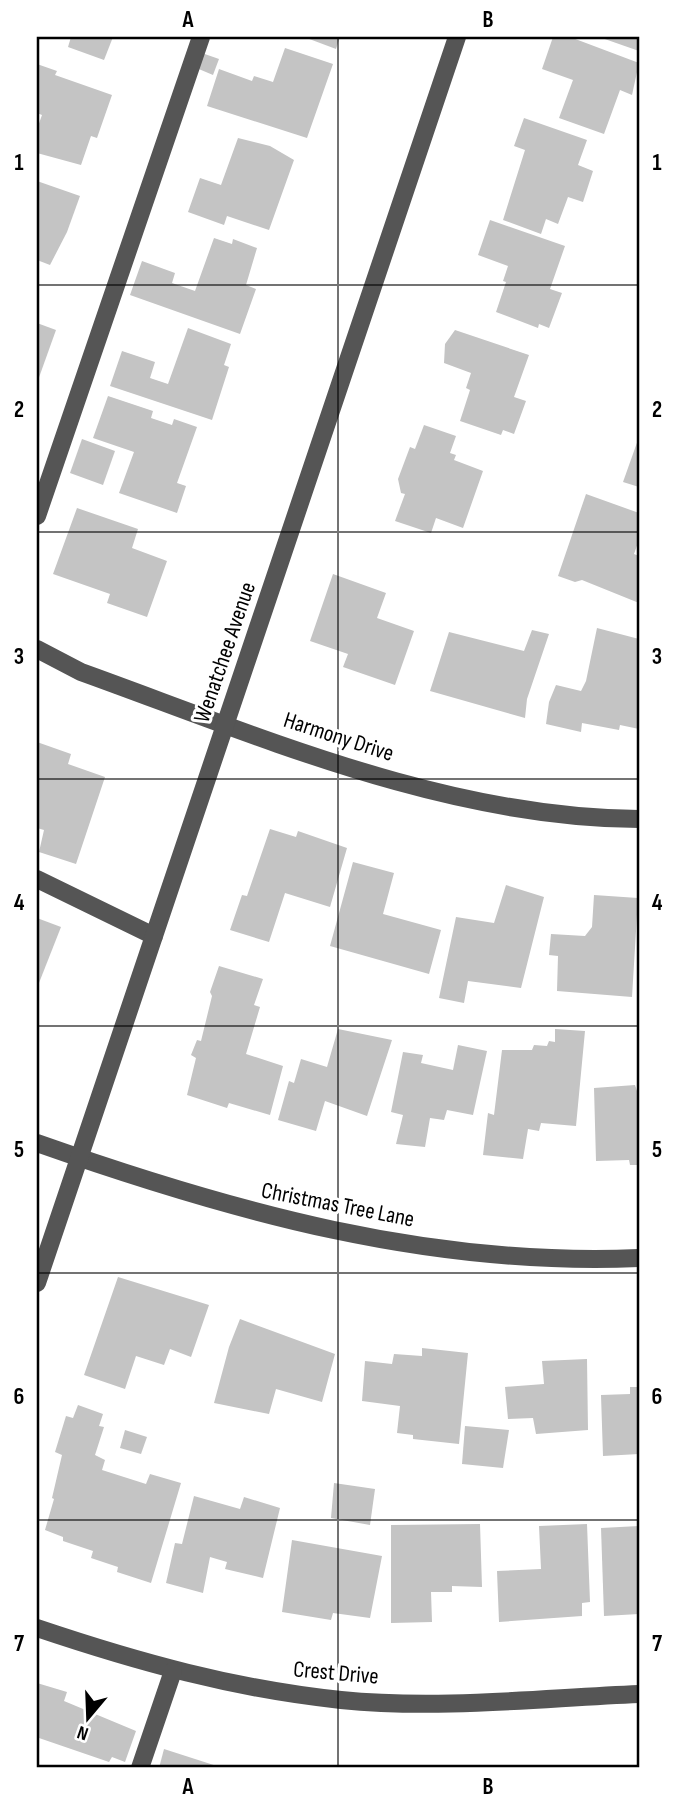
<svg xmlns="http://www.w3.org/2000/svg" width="676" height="1805" viewBox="0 0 676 1805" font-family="'Sofia Sans Condensed',sans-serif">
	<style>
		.building { fill: #c4c4c4 }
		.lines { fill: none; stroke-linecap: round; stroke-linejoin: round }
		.minor { stroke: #555; stroke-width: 18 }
		.grid { fill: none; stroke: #000; stroke-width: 2; stroke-opacity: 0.55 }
		.labels { text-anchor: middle; stroke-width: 6; stroke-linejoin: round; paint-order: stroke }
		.street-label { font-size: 23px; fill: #000; stroke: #fff }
		.neatline { fill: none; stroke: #000; stroke-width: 2.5 }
		.grid-label { font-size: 23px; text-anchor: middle; font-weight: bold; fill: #000 }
	</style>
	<rect width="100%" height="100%" fill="#fff"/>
	<g class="building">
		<polygon points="71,37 113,37 104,60 68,47"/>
		<polygon points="304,37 340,37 336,49"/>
		<polygon points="553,37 570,37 639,63 632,95 620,90 604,134 559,118 573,80 542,69"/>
		<polygon points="599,37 639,37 639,51"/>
		<polygon points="285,48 333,64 307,138 207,106 219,69 252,81 254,76 273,82"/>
		<polygon points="199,52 219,59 213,75 194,67"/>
		<polygon points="37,64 57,71 55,75 112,95 97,138 91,136 81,165 37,153 37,129 42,115 37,113"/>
		<polygon points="524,118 587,140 578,165 593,171 583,202 568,197 558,224 546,219 541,234 503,220 525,150 514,146"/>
		<polygon points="238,138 270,146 294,160 269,230 227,216 224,225 188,212 200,178 221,185"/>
		<polygon points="37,181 80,196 67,232 50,265 37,260"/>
		<polygon points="490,220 565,246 550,289 562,293 549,328 539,324 538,328 496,312 506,282 503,281 508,266 478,255"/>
		<polygon points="214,238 232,244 233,239 257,248 246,285 256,289 240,334 130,295 142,261 175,273 172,283 195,291"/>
		<polygon points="37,323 56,330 37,383"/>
		<polygon points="188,328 231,344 224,365 229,367 212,420 110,386 122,351 155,362 150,378 168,384"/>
		<polygon points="455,330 529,355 514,397 526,401 514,434 503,430 501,435 460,421 470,390 466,388 471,373 444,363 445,344"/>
		<polygon points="108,396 153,411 151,418 172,425 174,419 197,427 177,483 186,486 177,513 119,493 134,452 93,438"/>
		<polygon points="424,425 456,436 450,453 456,455 454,460 483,471 463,528 436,518 431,533 395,521 405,494 401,493 398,479 410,447 415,449"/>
		<polygon points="639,437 639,487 623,482"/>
		<polygon points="82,439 115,451 103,485 70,473"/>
		<polygon points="586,494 639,513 639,540 634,554 639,556 639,603 582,580 575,582 558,576"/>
		<polygon points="77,508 138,529 132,548 167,561 147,617 107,603 110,594 53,574"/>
		<polygon points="333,574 386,593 377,618 414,631 395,685 343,667 348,654 310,641"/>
		<polygon points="597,628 639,639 639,729 620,725 619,730 582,723 581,732 546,724 549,702 556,685 581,691 586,681"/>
		<polygon points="532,630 549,634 527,699 525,718 430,691 449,632 524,651"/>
		<polygon points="37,742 71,754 68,764 105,777 76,864 39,852 44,830 37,828"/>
		<polygon points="270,829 296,837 298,831 347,848 330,907 285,893 269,942 230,930 242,895 247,896"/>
		<polygon points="353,862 394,873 383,914 441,930 429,974 330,946"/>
		<polygon points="506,885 544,897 521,988 468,981 464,1003 439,998 456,917 494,923"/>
		<polygon points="594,895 638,898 632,997 557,991 558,956 549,955 551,934 585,936 592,927"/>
		<polygon points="37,918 61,927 37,988"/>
		<polygon points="219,966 263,979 254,1005 260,1007 246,1054 283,1066 270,1115 229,1103 227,1108 187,1095 196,1058 191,1055 197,1040 201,1041 212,996 210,992"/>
		<polygon points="338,1029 392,1040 367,1116 325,1101 316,1131 278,1120 289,1081 294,1083 301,1059 327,1067"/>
		<polygon points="555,1029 585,1031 576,1126 541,1123 539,1131 528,1129 523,1159 483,1155 488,1113 494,1115 502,1050 532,1050 534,1045 547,1046 549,1041 555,1042"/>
		<polygon points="458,1045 487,1051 473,1115 447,1110 444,1120 430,1118 425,1147 396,1144 403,1115 391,1112 403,1052 423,1055 421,1063 453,1070"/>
		<polygon points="635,1085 639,1097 639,1165 630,1165 629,1160 596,1161 594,1088"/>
		<polygon points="118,1277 209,1305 191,1357 170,1349 164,1365 136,1356 125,1389 84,1375"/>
		<polygon points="240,1319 335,1354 322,1402 276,1389 269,1414 214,1403 229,1347"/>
		<polygon points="422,1348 468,1353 459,1444 413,1439 413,1435 397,1433 400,1406 362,1401 365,1361 392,1364 394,1354 422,1356"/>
		<polygon points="587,1359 588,1430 536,1434 533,1418 508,1419 505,1387 544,1384 542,1361"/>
		<polygon points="630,1387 639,1387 639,1454 603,1456 601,1395 630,1394"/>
		<polygon points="78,1405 103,1414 99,1426 104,1427 95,1455 105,1460 102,1470 146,1484 150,1474 181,1483 151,1583 117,1572 118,1567 91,1558 93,1551 63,1541 63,1537 45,1530 54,1499 52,1498 62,1455 55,1452 66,1416 73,1418"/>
		<polygon points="465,1426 509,1430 503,1468 462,1464"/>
		<polygon points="125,1430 147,1437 141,1454 120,1448"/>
		<polygon points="334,1483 375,1489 370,1525 331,1518"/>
		<polygon points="194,1496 240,1509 244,1497 280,1508 263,1578 225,1569 227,1562 210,1557 203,1593 166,1583 175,1543 182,1544"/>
		<polygon points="480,1524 482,1587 452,1586 452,1592 431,1592 432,1622 391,1623 391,1525"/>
		<polygon points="587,1524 590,1602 582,1603 582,1616 499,1622 497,1571 541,1569 539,1526"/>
		<polygon points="639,1526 639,1614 604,1616 601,1528"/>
		<polygon points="292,1540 382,1556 370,1618 333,1613 331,1620 282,1612"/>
		<polygon points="37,1683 67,1692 64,1701 136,1731 125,1762 112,1757 109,1762 39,1738 37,1742"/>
		<polygon points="164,1749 223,1768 159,1768"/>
	</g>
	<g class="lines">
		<g class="minor">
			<polyline points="37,516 201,37"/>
			<path d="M37,649L81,672C259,736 446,818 639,819"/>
			<polyline points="37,879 154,936"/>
			<path d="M37,1143C233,1212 429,1267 639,1258"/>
			<polyline points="37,1283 457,37"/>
			<path d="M37,1628C138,1662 235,1689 341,1700C440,1710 541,1698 639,1694"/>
			<polyline points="140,1768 173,1671"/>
		</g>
	</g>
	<path class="grid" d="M338,37V1768M37,285H639M37,532H639M37,779H639M37,1026H639M37,1273H639M37,1520H639"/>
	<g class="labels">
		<g class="street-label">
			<text transform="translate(224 652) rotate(-71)" y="8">Wenatchee Avenue</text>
			<text transform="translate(339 736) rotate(18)" y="8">Harmony Drive</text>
			<text transform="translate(338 1204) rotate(11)" y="8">Christmas Tree Lane</text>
			<text transform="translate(336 1672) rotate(5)" y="8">Crest Drive</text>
		</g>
	</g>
	<rect width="676" height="1805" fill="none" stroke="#ffffff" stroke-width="77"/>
	<g transform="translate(88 1718) rotate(199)" stroke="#ffffff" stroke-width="5" paint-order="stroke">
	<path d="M0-5L12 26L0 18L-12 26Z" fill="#000000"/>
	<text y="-10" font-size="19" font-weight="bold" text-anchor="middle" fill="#000000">N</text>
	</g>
	<rect x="38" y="38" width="600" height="1728" class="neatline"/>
	<g class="grid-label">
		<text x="188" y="27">A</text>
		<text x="488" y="27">B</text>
		<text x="19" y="170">1</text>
		<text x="657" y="170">1</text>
		<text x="19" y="417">2</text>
		<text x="657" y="417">2</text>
		<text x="19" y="664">3</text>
		<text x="657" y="664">3</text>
		<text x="19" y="910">4</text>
		<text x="657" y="910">4</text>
		<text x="19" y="1157">5</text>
		<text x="657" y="1157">5</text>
		<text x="19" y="1404">6</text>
		<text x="657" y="1404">6</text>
		<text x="19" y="1651">7</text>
		<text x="657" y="1651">7</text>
		<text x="188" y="1794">A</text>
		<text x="488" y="1794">B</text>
	</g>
</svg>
